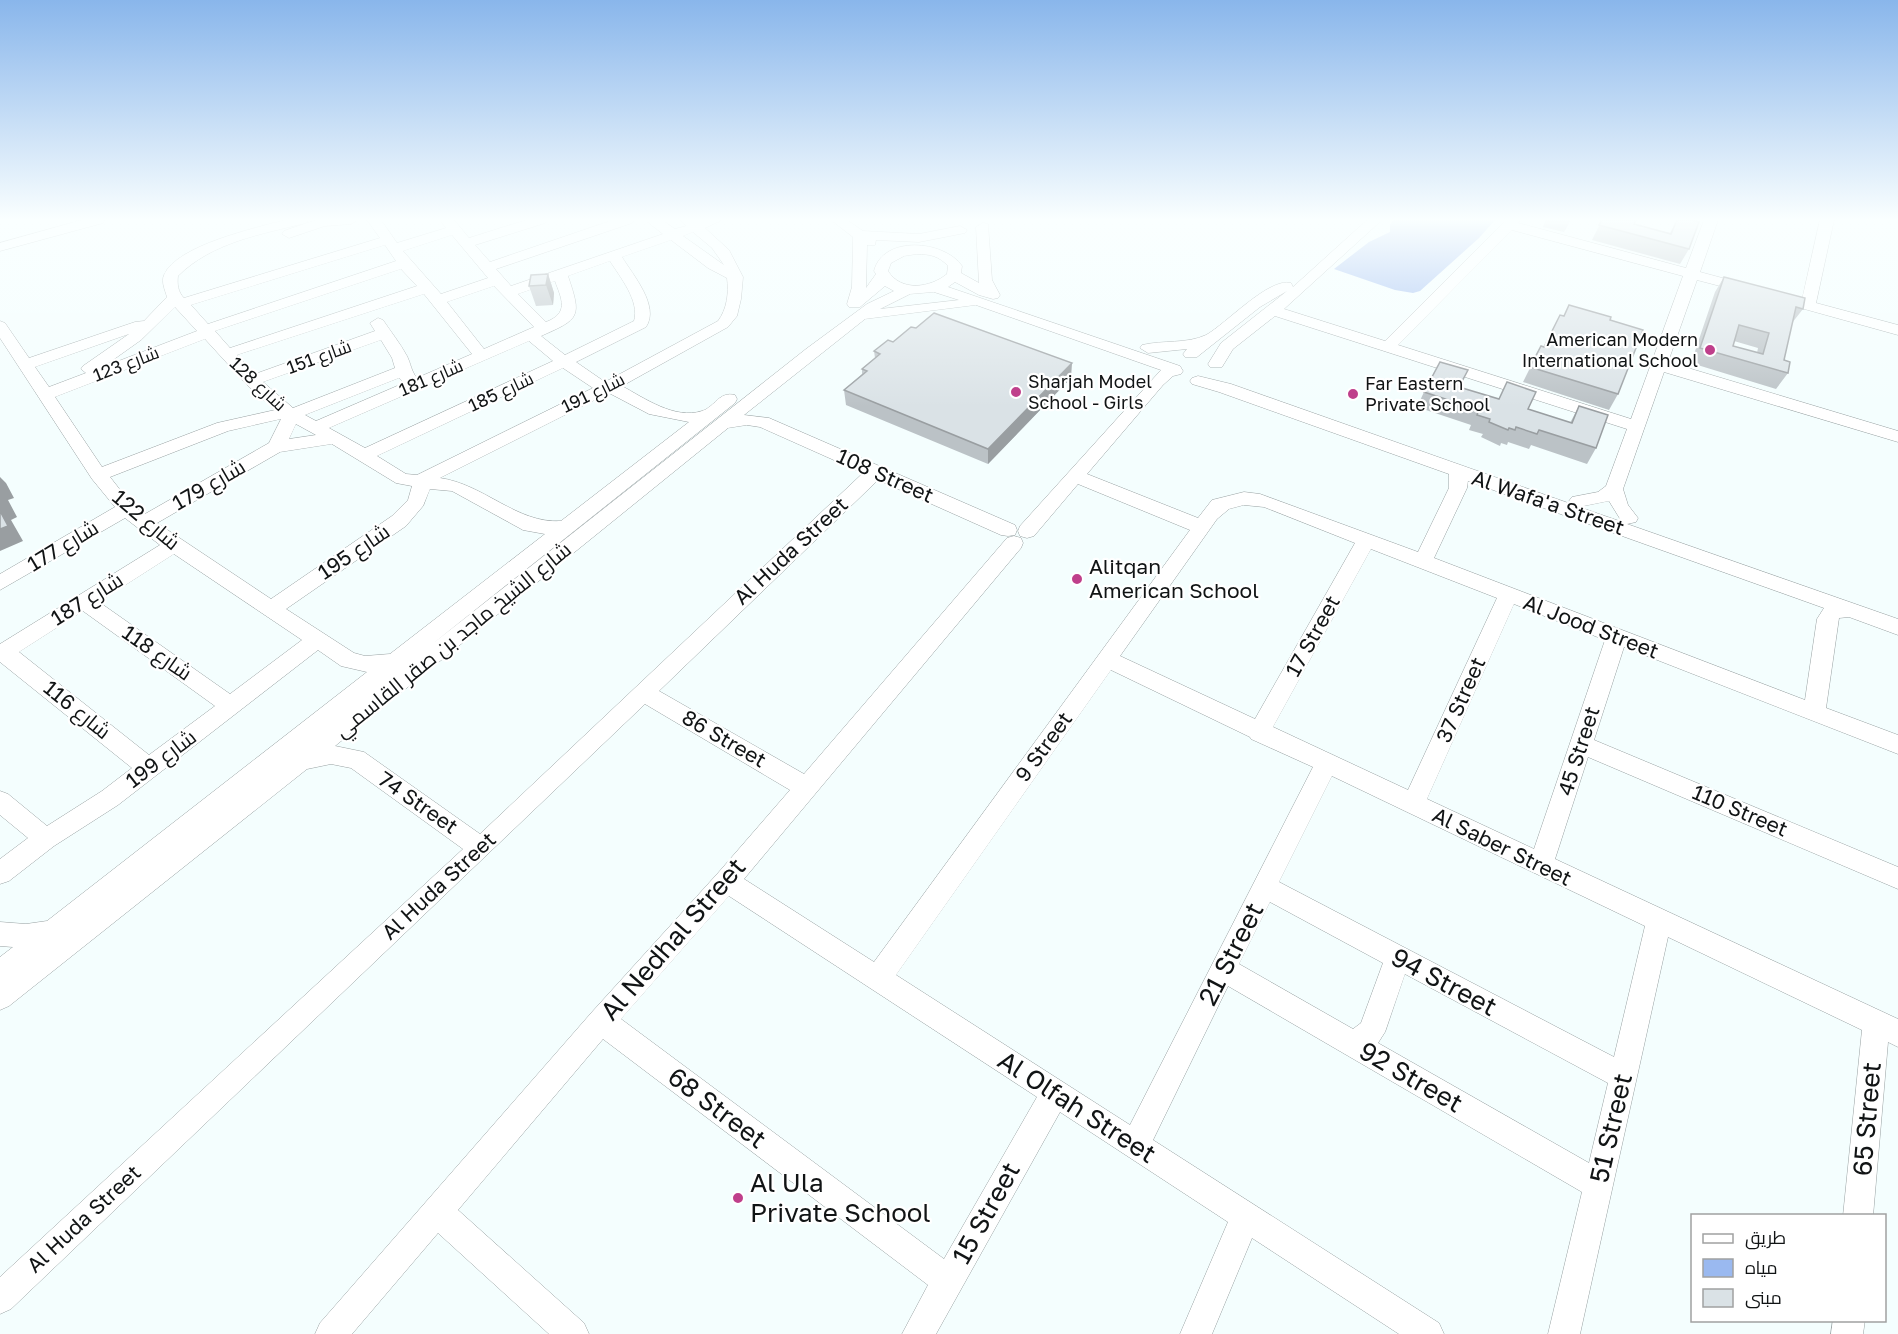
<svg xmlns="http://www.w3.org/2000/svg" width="1898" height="1334" viewBox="0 0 1898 1334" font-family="'Golos Text',Cairo,sans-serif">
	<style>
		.water { fill: #9ab9f0 }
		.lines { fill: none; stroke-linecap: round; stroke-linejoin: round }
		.minor-casing { stroke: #98a1a2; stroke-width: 1 }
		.minor { fill: #fff; fill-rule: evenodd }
		.wall { fill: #bbc2c6; fill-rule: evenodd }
		.shaded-wall { fill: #999ea1 }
		.building { fill: #dae2e6; stroke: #999ea1; stroke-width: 1.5; fill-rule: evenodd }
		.poi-dot { fill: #bf3f8b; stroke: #fff; stroke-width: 2 }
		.labels { text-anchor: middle; stroke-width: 4.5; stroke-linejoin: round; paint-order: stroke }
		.far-poi-label { font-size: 18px; fill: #111415; stroke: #fff; text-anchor: start }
		.far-street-label { font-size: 18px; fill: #111415; stroke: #fff }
		.street-label { font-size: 21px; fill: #111415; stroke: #fff }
		.poi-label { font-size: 21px; fill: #111415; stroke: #fff; text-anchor: start }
		.near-street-label { font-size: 26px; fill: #111415; stroke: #fff }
		.near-poi-label { font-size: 26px; fill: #111415; stroke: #fff; text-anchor: start }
	</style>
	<rect width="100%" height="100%" fill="#f4fefe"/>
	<polygon class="water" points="1393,220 1495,220 1479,238 1420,291 1413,293 1395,290 1334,269 1369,242 1390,232 1390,225"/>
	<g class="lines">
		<g class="minor-casing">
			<g id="minor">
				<polygon points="82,220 105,220 103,223 0,251 0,243"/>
				<path d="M285,220H308L306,223C262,234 212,242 178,276C177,284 178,292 184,298L380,238L367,220H381L397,243L446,228L440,220H454L469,238L526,220H547L545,223L475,245L490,262L613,220H634L632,223L496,269L511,286L663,234L645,220H662L675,229L686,226L680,220H722L705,228L729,250L743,277L741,299L737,316L728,327L622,386C644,398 675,420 702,411C715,407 719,391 735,395L737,399L735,403L431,645L806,349L867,304L894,291L885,286L860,307H849L847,304L852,287L853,237L831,220H847L863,231L919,234L960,226L967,230L965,233L919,242L876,240L875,245H867L866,288L876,274L874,271C883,235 944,240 962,266L961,273L979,283L976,227L983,223L988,224L992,280L1000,295L998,298L993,299L979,295L955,282L948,287L1180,366L1183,371L1181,374L1173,376L1163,385L1087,474L1198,518L1212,500L1244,492L1260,494L1418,552L1449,488V474L1219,392L1192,384L1190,381L1192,378L1198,376L1231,384L1571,504L1569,501L1572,497L1598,492L1606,486L1627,429L1275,316L1233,349L1222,367H1210L1208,364L1221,343L1287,291L1260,307L1197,357H1185L1183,354L1187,349L1148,353L1140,348L1142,345C1163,340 1187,344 1206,335C1226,324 1269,277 1291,283L1293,287L1367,220H1382L1284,309L1385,341L1506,220H1521L1518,223L1686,268L1704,220H1718L1700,272L1752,286L1754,289L1747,293L1697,280L1668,362L1898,431V442L1664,372L1623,489L1628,505L1638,518L1636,522L1627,524L1898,619V635L1849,617L1839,618L1826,708L1898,735V754L1624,647L1594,740L1898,867V889L1588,757L1555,859L1898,1019V1047L1888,1042L1873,1216H1843L1862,1030L1668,937L1580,1334H1548L1582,1192L1228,986L1153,1140L1439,1323L1444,1334H1399L1252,1238L1212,1334H1180L1228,1222L1060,1112L936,1334H902L928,1285L603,1039L458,1210L584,1323L589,1334H549L438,1233L352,1334H315L320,1323L592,1012L718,873L790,790L645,704L11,1309L0,1314V1277L463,849L351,768L331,764L307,769L9,1006L0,1010V957L13,947L0,946V922L26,924L47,921L367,672L341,666L318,650L118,805L54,846L9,881L0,884V859L28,838L0,815V791L8,794L47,826L102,791L132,768L0,662V644L160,545L125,518L0,590V574L115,507L92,479L0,338V321L5,323L29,358L135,322L144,321L167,297C165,290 161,282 164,275C177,245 256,228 285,220ZM1512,230L1683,276L1631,419L1398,345ZM693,232L712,248L724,265L683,236ZM452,235L488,278L441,294L403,251ZM671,240L708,268L727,278C729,293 727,309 718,321L605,382L576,362L646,327C660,306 633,275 622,257ZM385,245L396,261L208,324L191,305ZM917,254C930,254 939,256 948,266L947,274C930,288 901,292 888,271L891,263L904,256ZM610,261C620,277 640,301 634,321L565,355L541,336C580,319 582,317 568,276ZM401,269L417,286L230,348L215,331ZM555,281C562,300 569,313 546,322L518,294ZM494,286L534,327L484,349L447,302ZM934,292L959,300L880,309L910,294ZM424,294L472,354L417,378C411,371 411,364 407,356C400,343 391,332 383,320L378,318L370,323L375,331L255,374L237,355ZM976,305L1161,370L1020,526L1018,531L1020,536L1027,538L1034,536L1078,484L1190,530L874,962L744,879L1021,548L1023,543L1021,538L1014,536L1007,538L804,774L659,691L878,480L1001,535L1008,536L1015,535L1017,530L1015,525L769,418L744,415L865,319ZM175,307L197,331L103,367L141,340ZM129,334L83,366L81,369L86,373L49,387L35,367ZM205,339L246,384L275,410L217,423L102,467L55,397ZM381,340L392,358L395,368L293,408L263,382ZM529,341L553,361L365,448L329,428ZM563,368L593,388L417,475L406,474L377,456ZM399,378L404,383L316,421L305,415ZM609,393L649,414L689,422L561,521C517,524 484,484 440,478ZM281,419L269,443L145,514L132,505L110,477L228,431ZM296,424L316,435L289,439ZM747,425L760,427L863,473L480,834L364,752L335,746L728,428ZM332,444L396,483L412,486L408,500L392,516L271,599L157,523L280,452ZM1468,481L1824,608L1817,619L1805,700L1434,558L1467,488ZM430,489L452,491L523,530L545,534L390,654L365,656L354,653L286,609L406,526L423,506ZM1609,501L1622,522L1579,507ZM1244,505L1264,507L1355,543L1255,719L1120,656L1217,519L1229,509ZM1371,549L1497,598L1408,790L1273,727ZM174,554L302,640L230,694L99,602ZM1514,604L1605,640L1534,849L1427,799ZM83,611L215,706L149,755L19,652ZM1111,670L1250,737L1251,739L1313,767L1130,1125L896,975ZM1332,776L1645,926L1614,1057L1279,882ZM729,896L1037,1097L944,1259L621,1019ZM1270,902L1383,963L1361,1023L1353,1029L1239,964ZM1405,974L1608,1083L1589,1163L1378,1043L1385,1032Z"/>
				<polygon points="316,220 358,220 351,224 325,226 289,238 282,234 284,231"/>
				<polygon points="1820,220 1834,220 1816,303 1898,325 1898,335 1772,300 1770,297 1777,293 1802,299"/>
				<polygon points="1833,1320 1865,1320 1863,1334 1831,1334"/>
			</g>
		</g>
		<use href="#minor" class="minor"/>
	</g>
	<g class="wall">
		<polygon points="1546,220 1571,220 1564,232 1543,227"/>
		<polygon points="1602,220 1634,224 1670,233 1677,220 1689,249 1680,264 1592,240"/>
		<polygon points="548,274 554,293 553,305 536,306 529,286"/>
		<path d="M1724,277L1803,309L1792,323L1784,360L1788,373L1776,389L1691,363L1715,292ZM1734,341L1758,348L1757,353L1733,346Z"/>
		<polygon points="1564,316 1610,320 1618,394 1609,410 1523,382 1541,346 1544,347"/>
		<polygon points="893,342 1071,378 988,464 846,405 844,390 862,374 862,369 875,358 874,351"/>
		<polygon points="1424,392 1528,409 1570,423 1579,406 1596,448 1587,464 1531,445 1529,449 1508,442 1507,445 1501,443 1500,446 1481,437 1483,434 1469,430 1471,425 1417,407"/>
	</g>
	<g class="shaded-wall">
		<polygon points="548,274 554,293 553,305 546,285"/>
		<polygon points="1072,363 1071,378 988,464 988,449"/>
		<polygon points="0,477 6,483 14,498 8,500 17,517 11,520 23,541 0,551"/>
	</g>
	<g class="building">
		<polygon points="1602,220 1636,220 1634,224 1671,234 1677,220 1691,220 1699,222 1689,249 1599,225"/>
		<polygon points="548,274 546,285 529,286 531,275"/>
		<path d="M1724,277L1805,298L1803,309L1796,307L1784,360L1790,362L1788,373L1700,348ZM1739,325L1769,333L1763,354L1733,346Z"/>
		<polygon points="1569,305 1611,317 1610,320 1643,330 1618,394 1530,367 1541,346 1544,347 1560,315 1564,316"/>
		<polygon points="934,313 1072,363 988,449 844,390 867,371 862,369 880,354 874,351 888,340 893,342 911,327 916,328"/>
		<polygon points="1440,362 1468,370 1459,387 1499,399 1507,382 1536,392 1528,409 1572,423 1579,406 1608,415 1596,448 1539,430 1537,434 1516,427 1515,430 1509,428 1508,430 1489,422 1490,419 1477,415 1479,410 1424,392"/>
		<polygon points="0,511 8,526 0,529"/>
	</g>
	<linearGradient id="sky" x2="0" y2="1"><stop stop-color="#89b6eb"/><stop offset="0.54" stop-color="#faffff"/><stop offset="1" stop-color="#faffff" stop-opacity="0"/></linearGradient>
	<rect width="1898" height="407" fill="url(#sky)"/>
	<g class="poi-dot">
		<circle cx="1710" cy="350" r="6"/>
		<circle cx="1016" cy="392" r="6"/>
		<circle cx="1353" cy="394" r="6"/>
		<circle cx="1077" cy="579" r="6"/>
		<circle cx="738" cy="1198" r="6"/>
	</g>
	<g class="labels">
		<g class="far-poi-label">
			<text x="1698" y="346" text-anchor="end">American Modern<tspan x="1698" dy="21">International School</tspan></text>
			<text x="1028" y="388">Sharjah Model<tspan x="1028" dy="21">School - Girls</tspan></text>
			<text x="1365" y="390">Far Eastern<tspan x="1365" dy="21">Private School</tspan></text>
		</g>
		<g class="far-street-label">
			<text transform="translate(319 357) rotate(-20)" y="6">شارع 151</text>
			<text transform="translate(126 364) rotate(-21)" y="6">شارع 123</text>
			<text transform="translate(431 378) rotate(-23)" y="6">شارع 181</text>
			<text transform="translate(258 384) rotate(43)" y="6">شارع 128</text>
			<text transform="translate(501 392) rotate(-25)" y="6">شارع 185</text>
			<text transform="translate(593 393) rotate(-26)" y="6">شارع 191</text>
		</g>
		<g class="street-label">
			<text transform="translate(885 476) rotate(24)" y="7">108 Street</text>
			<text transform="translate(209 485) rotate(-30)" y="7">شارع 179</text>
			<text transform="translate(1548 503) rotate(19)" y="7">Al Wafa'a Street</text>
			<text transform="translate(146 520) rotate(40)" y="7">شارع 122</text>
			<text transform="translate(63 546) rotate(-31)" y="7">شارع 177</text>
			<text transform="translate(791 551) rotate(-43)" y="7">Al Huda Street</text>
			<text transform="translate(354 552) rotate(-34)" y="7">شارع 195</text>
			<text transform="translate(87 599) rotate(-32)" y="7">شارع 187</text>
			<text transform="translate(1591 627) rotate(21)" y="7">Al Jood Street</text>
			<text transform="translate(1313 636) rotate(-61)" y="7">17 Street</text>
			<text transform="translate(453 640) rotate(-39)" y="7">شارع الشيخ ماجد بن صقر القاسمي</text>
			<text transform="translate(157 653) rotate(35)" y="7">شارع 118</text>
			<text transform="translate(1461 700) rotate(-66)" y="7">37 Street</text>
			<text transform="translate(77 710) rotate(39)" y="7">شارع 116</text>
			<text transform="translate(724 739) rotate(30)" y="7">86 Street</text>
			<text transform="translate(1044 747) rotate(-54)" y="7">9 Street</text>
			<text transform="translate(1579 751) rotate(-72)" y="7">45 Street</text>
			<text transform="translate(161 759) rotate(-37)" y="7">شارع 199</text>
			<text transform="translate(418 803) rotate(35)" y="7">74 Street</text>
			<text transform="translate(1740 811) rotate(23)" y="7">110 Street</text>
			<text transform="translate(1502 847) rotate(26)" y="7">Al Saber Street</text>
			<text transform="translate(439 886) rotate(-43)" y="7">Al Huda Street</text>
			<text transform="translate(84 1219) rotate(-43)" y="7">Al Huda Street</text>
		</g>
		<g class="poi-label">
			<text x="1089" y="574">Alitqan<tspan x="1089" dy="24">American School</tspan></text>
		</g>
		<g class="near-street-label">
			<text transform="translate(673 939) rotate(-49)" y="9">Al Nedhal Street</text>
			<text transform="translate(1231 954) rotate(-63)" y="9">21 Street</text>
			<text transform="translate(1444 982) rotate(28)" y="9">94 Street</text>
			<text transform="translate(1411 1077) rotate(30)" y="9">92 Street</text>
			<text transform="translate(1077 1107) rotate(33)" y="9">Al Olfah Street</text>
			<text transform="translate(717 1108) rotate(37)" y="9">68 Street</text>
			<text transform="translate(1867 1119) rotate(-85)" y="9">65 Street</text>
			<text transform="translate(1611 1128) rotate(-77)" y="9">51 Street</text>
			<text transform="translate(986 1213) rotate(-61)" y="9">15 Street</text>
		</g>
		<g class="near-poi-label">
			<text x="750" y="1192">Al Ula<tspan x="750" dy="30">Private School</tspan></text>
		</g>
	</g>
	<rect x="1691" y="1214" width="195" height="108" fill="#ffffff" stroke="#a0a1a1" stroke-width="1.5"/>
	<rect x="1703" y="1234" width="30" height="9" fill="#ffffff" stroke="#a0a1a1" stroke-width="1.5"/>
	<text x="1745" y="1244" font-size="18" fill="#111415">طريق</text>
	<rect x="1703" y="1259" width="30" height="18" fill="#9ab9f0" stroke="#a0a1a1" stroke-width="1.5"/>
	<text x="1745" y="1274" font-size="18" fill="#111415">مياه</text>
	<rect x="1703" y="1289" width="30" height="18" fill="#dae2e6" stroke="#a0a1a1" stroke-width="1.5"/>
	<text x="1745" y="1304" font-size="18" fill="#111415">مبنى</text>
</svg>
